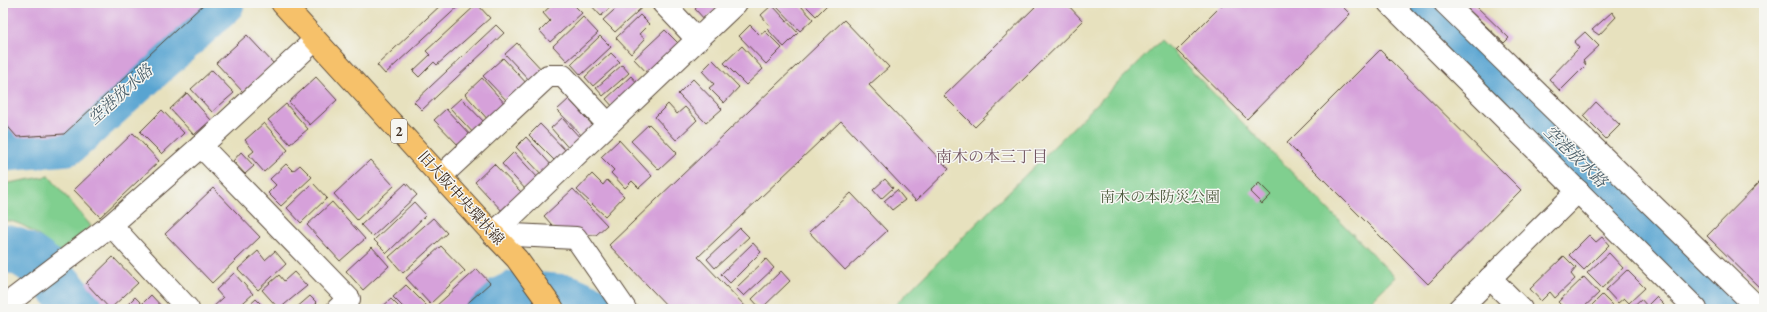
<svg xmlns="http://www.w3.org/2000/svg" width="1767" height="312" viewBox="0 0 1767 312" font-family="'EB Garamond','Noto Serif JP',serif">
	<style>
		.green { fill: #80cf8f; stroke: #5e7c56 }
		.lines { fill: none; stroke-linecap: round; stroke-linejoin: round }
		.river { stroke: #59a4d1; stroke-width: 47 }
		.building { fill: #d6a1da }
		.minor-casing { stroke: #554536; stroke-width: 24 }
		.major-casing { stroke: #554536; stroke-width: 24 }
		.minor { stroke: #fff; stroke-width: 22 }
		.major { stroke: #f6c16b; stroke-width: 22 }
		.labels { text-anchor: middle; stroke-width: 3; stroke-linejoin: round; paint-order: stroke }
		.shield { fill: #f6f6f2; stroke: #73675e; stroke-width: 1 }
		.shield-label { font-size: 14px; font-weight: bold; fill: #3b2a1e }
		.park-label { font-size: 15px; fill: #505c40; stroke: #f6f6f2 }
		.street-label { font-size: 15px; fill: #3b2a1e; stroke: #f6f6f2 }
		.water-label { font-size: 16px; font-style: italic; fill: #475b66; stroke: #f6f6f2 }
		.neighbourhood-label { font-size: 16px; fill: #715460; stroke: #f6f6f2 }
	</style>
	<rect width="100%" height="100%" fill="#f6f6f2"/>
	<filter id="ink" filterUnits="userSpaceOnUse"><feTurbulence type="fractalNoise" baseFrequency=".025" numOctaves="2"/><feDisplacementMap in="SourceGraphic" scale="8" xChannelSelector="R" yChannelSelector="G"/><feConvolveMatrix kernelMatrix="1 2 1 2 8 2 1 2 1" color-interpolation-filters="sRGB"/></filter>
	<filter id="wash" filterUnits="userSpaceOnUse"><feTurbulence type="fractalNoise" baseFrequency=".012" numOctaves="4" result="noise"/><feDisplacementMap in="SourceGraphic" scale="16" xChannelSelector="R" yChannelSelector="G"/><feGaussianBlur stdDeviation="0.9" result="paint"/><feColorMatrix in="noise" values="0 0 0 0 0 0 0 0 0 0 0 0 0 0 0 0 0 1.4 0 .05"/><feComposite in="paint" operator="in"/></filter>
	<g filter="url(#wash)">
		<rect width="100%" height="100%" fill="#e7e1be"/>
		<g class="green">
			<polygon points="1161,40 1395,277 1363,309 891,309"/>
			<path d="M49,176L91,226L59,252C44,241 23,219 3,221V184Z"/>
		</g>
		<g class="lines">
			<g class="river">
				<polyline points="1419,3 1582,164 1733,309"/>
				<polyline points="3,146 5,148 67,142 221,3"/>
				<path d="M3,248C37,252 59,286 80,309"/>
				<polyline points="484,309 515,294 568,298 593,309"/>
			</g>
		</g>
		<g id="blocks">
			<g class="building">
				<polygon points="3,3 205,3 64,134 17,137 3,121"/>
				<polygon points="443,3 462,3 385,74 377,65"/>
				<polygon points="554,3 572,3 582,13 550,42 540,31 550,21 543,13"/>
				<polygon points="589,3 615,3 601,16"/>
				<polygon points="622,3 647,3 615,32 603,20"/>
				<polygon points="701,3 723,3 705,20 695,9"/>
				<polygon points="777,3 798,3 813,19 800,31 775,5"/>
				<polygon points="803,3 829,3 816,16"/>
				<polygon points="1039,3 1066,3 1083,21 975,127 944,96"/>
				<polygon points="1224,3 1339,3 1350,14 1247,119 1177,50"/>
				<polygon points="1469,3 1473,3 1509,38 1504,43 1466,7"/>
				<polygon points="477,4 490,18 437,65 434,62 419,77 413,71 430,55 426,51"/>
				<polygon points="772,5 798,33 784,47 767,29 770,26 761,15"/>
				<polygon points="1612,12 1616,17 1599,35 1592,30"/>
				<polygon points="640,15 649,24 639,34 645,39 631,54 616,38"/>
				<polygon points="583,17 598,33 567,61 553,46"/>
				<polygon points="844,20 889,67 869,85 949,169 916,201 841,121 698,257 748,309 670,309 609,245"/>
				<polygon points="496,25 504,33 422,110 414,102"/>
				<polygon points="750,25 760,35 765,31 782,48 766,64 739,36"/>
				<polygon points="665,30 680,45 649,75 634,59"/>
				<polygon points="1585,32 1599,46 1583,61 1586,65 1560,91 1549,79 1579,48 1574,42"/>
				<polygon points="247,35 274,64 243,92 216,63"/>
				<polygon points="600,36 611,47 581,75 571,64"/>
				<polygon points="517,43 544,72 532,83 505,54"/>
				<polygon points="742,46 763,69 746,85 724,63"/>
				<polygon points="1380,50 1521,190 1428,284 1287,143"/>
				<polygon points="611,53 620,62 593,86 585,77"/>
				<polygon points="503,58 529,86 510,104 483,76"/>
				<polygon points="713,60 739,87 724,103 709,88 714,84 702,71"/>
				<polygon points="622,65 629,73 603,96 596,88"/>
				<polygon points="212,70 234,93 212,112 191,89"/>
				<polygon points="631,76 639,85 614,108 606,99"/>
				<polygon points="316,77 337,100 310,125 289,102"/>
				<polygon points="482,78 507,106 490,122 465,94"/>
				<polygon points="693,79 722,109 706,123 678,94"/>
				<polygon points="187,93 211,120 194,135 170,109"/>
				<polygon points="461,98 487,125 476,136 450,108"/>
				<polygon points="569,99 596,129 585,139 557,110"/>
				<polygon points="1596,102 1620,125 1606,139 1583,116"/>
				<polygon points="286,104 308,129 290,144 268,120"/>
				<polygon points="668,104 677,114 685,107 697,120 676,140 655,117"/>
				<polygon points="446,109 473,138 461,148 434,120"/>
				<polygon points="162,110 184,133 162,154 140,132"/>
				<polygon points="562,118 582,140 571,151 551,128"/>
				<polygon points="264,123 288,150 264,172 249,155 254,151 245,140"/>
				<polygon points="540,124 569,154 558,164 529,135"/>
				<polygon points="649,124 677,153 659,170 631,141"/>
				<polygon points="133,133 159,161 100,217 74,190"/>
				<polygon points="526,137 553,167 543,176 516,147"/>
				<polygon points="619,140 652,176 639,188 632,181 625,188 611,173 614,170 601,157"/>
				<polygon points="241,152 254,166 245,174 233,161"/>
				<polygon points="514,152 539,179 527,191 502,164"/>
				<polygon points="370,160 394,186 357,220 334,194"/>
				<polygon points="286,164 293,171 300,165 312,177 281,206 268,193 276,185 270,179"/>
				<polygon points="494,164 524,195 504,213 475,182"/>
				<polygon points="592,174 603,185 607,180 624,196 605,216 577,190"/>
				<polygon points="1764,178 1764,292 1707,236"/>
				<polygon points="885,179 893,188 881,199 873,190"/>
				<polygon points="313,183 327,198 301,223 287,208"/>
				<polygon points="406,183 417,195 372,237 361,225"/>
				<polygon points="1259,183 1271,195 1262,204 1250,192"/>
				<polygon points="213,188 260,237 212,283 165,234"/>
				<polygon points="573,189 607,225 596,235 560,234 544,216"/>
				<polygon points="897,190 905,200 892,210 884,201"/>
				<polygon points="851,193 887,231 845,270 809,232"/>
				<polygon points="332,202 365,239 340,261 307,225"/>
				<polygon points="414,202 426,215 387,253 374,240"/>
				<polygon points="433,218 447,233 403,273 389,257"/>
				<polygon points="740,228 749,237 715,268 707,259"/>
				<polygon points="1589,235 1596,242 1602,237 1609,245 1584,270 1569,255"/>
				<polygon points="753,243 761,252 730,283 721,274"/>
				<polygon points="441,246 465,271 430,304 406,278"/>
				<polygon points="372,247 389,266 363,290 346,271"/>
				<polygon points="258,251 265,260 275,251 286,264 258,290 238,269"/>
				<polygon points="1609,253 1623,268 1602,288 1587,273"/>
				<polygon points="1564,256 1576,268 1571,274 1575,279 1555,298 1550,292 1541,301 1530,289"/>
				<polygon points="113,257 138,283 110,309 86,283"/>
				<polygon points="766,259 774,268 744,296 736,288"/>
				<polygon points="477,269 490,283 461,309 439,309 436,306"/>
				<polygon points="1627,270 1645,288 1629,303 1624,298 1618,303 1606,290"/>
				<polygon points="781,271 790,281 761,309 752,299"/>
				<polygon points="294,272 307,286 279,309 262,290 279,275 284,281"/>
				<polygon points="234,273 253,294 236,309 215,309 213,307 223,298 216,290"/>
				<polygon points="1584,277 1599,293 1582,309 1565,309 1558,302"/>
				<polygon points="406,285 430,309 405,309 393,297"/>
				<polygon points="151,295 164,309 123,309 135,297 142,304"/>
				<polygon points="1602,295 1612,305 1609,309 1588,309"/>
				<polygon points="310,296 317,303 311,309 295,309"/>
				<polygon points="1656,297 1664,305 1660,309 1630,309 1641,299 1647,306"/>
				<polygon points="256,299 266,309 245,309"/>
				<polygon points="391,299 401,309 380,309"/>
			</g>
		</g>
	</g>
	<g filter="url(#ink)">
		<use href="#blocks" fill-opacity="0" stroke="#554536" stroke-width="1"/>
		<g class="lines">
			<g class="minor-casing">
				<g id="minor">
					<polyline points="663,3 698,40"/>
					<polyline points="1389,3 1696,309"/>
					<polyline points="1445,3 1759,309"/>
					<polyline points="201,146 349,299 338,309"/>
					<polyline points="441,176 548,76 563,76 608,124"/>
					<polyline points="111,225 188,309"/>
					<polyline points="493,234 736,3"/>
					<polyline points="493,234 576,238 625,309"/>
					<polyline points="1490,278 1521,309"/>
					<polyline points="3,307 111,225 201,146 315,40"/>
					<polyline points="1459,309 1578,191"/>
				</g>
			</g>
			<g class="major-casing">
				<polyline id="major" points="282,3 493,234 517,259 553,309"/>
			</g>
			<use href="#minor" class="minor"/>
			<use href="#major" class="major"/>
		</g>
	</g>
	<g class="labels">
		<rect class="shield" x="391" y="119" width="16" height="24" rx="3"/>
		<g class="shield-label">
			<text x="399" y="136">2</text>
		</g>
		<g class="park-label">
			<text x="1160" y="202">南木の本防災公園</text>
		</g>
		<g class="street-label">
			<text transform="translate(461 198) rotate(48)" y="5">旧大阪中央環状線</text>
		</g>
		<g class="water-label">
			<text transform="translate(120 94) rotate(-42)" y="6">空港放水路</text>
			<text transform="translate(1576 156) rotate(44)" y="6">空港放水路</text>
		</g>
		<g class="neighbourhood-label">
			<text x="992" y="162">南木の本三丁目</text>
		</g>
	</g>
	<rect width="1767" height="312" fill="none" stroke="#f6f6f2" stroke-width="16"/>
</svg>
